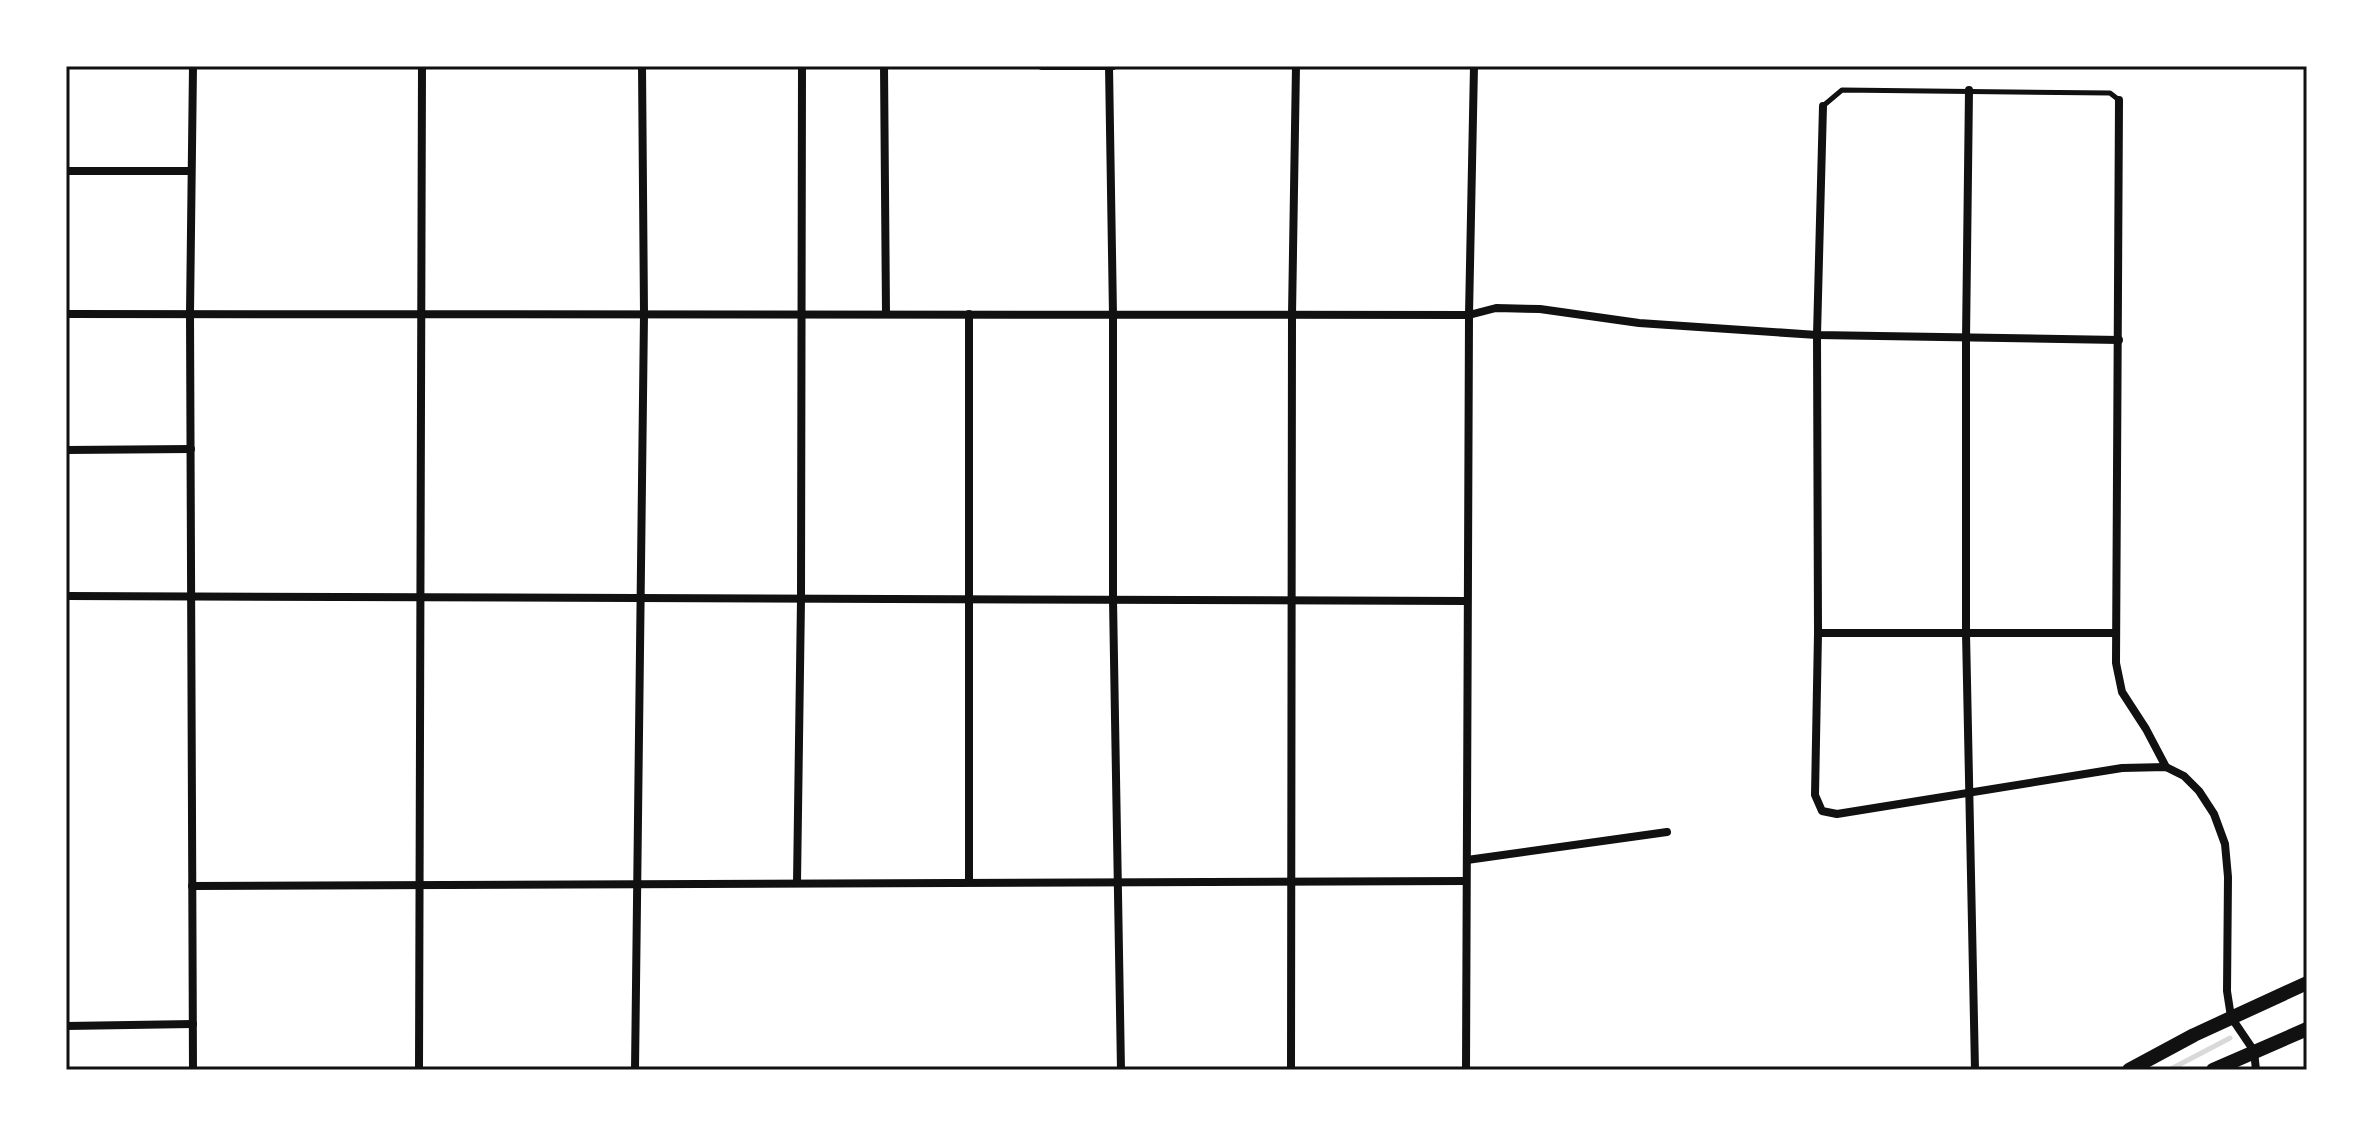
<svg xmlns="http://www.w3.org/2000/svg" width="2373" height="1136" viewBox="0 0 2373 1136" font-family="Bitter,serif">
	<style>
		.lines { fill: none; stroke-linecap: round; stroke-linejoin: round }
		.stream { stroke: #d9d9d9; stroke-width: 5 }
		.service { stroke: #111; stroke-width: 5 }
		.minor { stroke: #111; stroke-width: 8 }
		.secondary { stroke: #111; stroke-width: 14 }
		.neatline { fill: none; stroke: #111; stroke-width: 3 }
	</style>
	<rect width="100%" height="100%" fill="#fff"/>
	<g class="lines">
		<polyline class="stream" points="2169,1070 2230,1038"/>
		<polyline class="service" points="1823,106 1842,90 2110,93 2119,100"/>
		<g class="minor">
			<polyline points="884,66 886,314"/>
			<polyline points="1042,66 1113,66"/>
			<polyline points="1109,66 1113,315 1113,600 1121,1070"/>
			<polyline points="1969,90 1966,339 1966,633 1975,1070"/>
			<polyline points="2119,100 2116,663 2122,692 2146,729 2166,767"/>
			<polyline points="1823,106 1817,335 1818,633 1815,795 1822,811 1837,814 2122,768 2166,767 2184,776 2199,791 2214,814 2225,844 2228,877 2227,991 2231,1017 2254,1051 2256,1070"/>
			<polyline points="66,171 190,171"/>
			<polyline points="66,314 1469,315 1496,308 1540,309 1639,323 1817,335 2119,340"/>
			<polyline points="969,314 969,881"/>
			<polyline points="66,450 191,449"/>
			<polyline points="66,596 1467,601"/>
			<polyline points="1818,633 2115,633"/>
			<polyline points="1467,860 1667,832"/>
			<polyline points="797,883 801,599 802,66"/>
			<polyline points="192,886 1466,881"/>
			<polyline points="66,1026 193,1024"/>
			<polyline points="193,1070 190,313 193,66"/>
			<polyline points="419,1070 422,66"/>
			<polyline points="635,1070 644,314 642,66"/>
			<polyline points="1291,1070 1292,315 1296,66"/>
			<polyline points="1466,1070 1469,315 1474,66"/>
		</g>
		<g class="secondary">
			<polyline points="2129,1070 2194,1035 2307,983"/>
			<polyline points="2213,1070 2307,1029"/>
		</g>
	</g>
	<rect width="2373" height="1136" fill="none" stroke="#ffffff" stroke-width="136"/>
	<rect x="68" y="68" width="2237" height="1000" class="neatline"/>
</svg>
